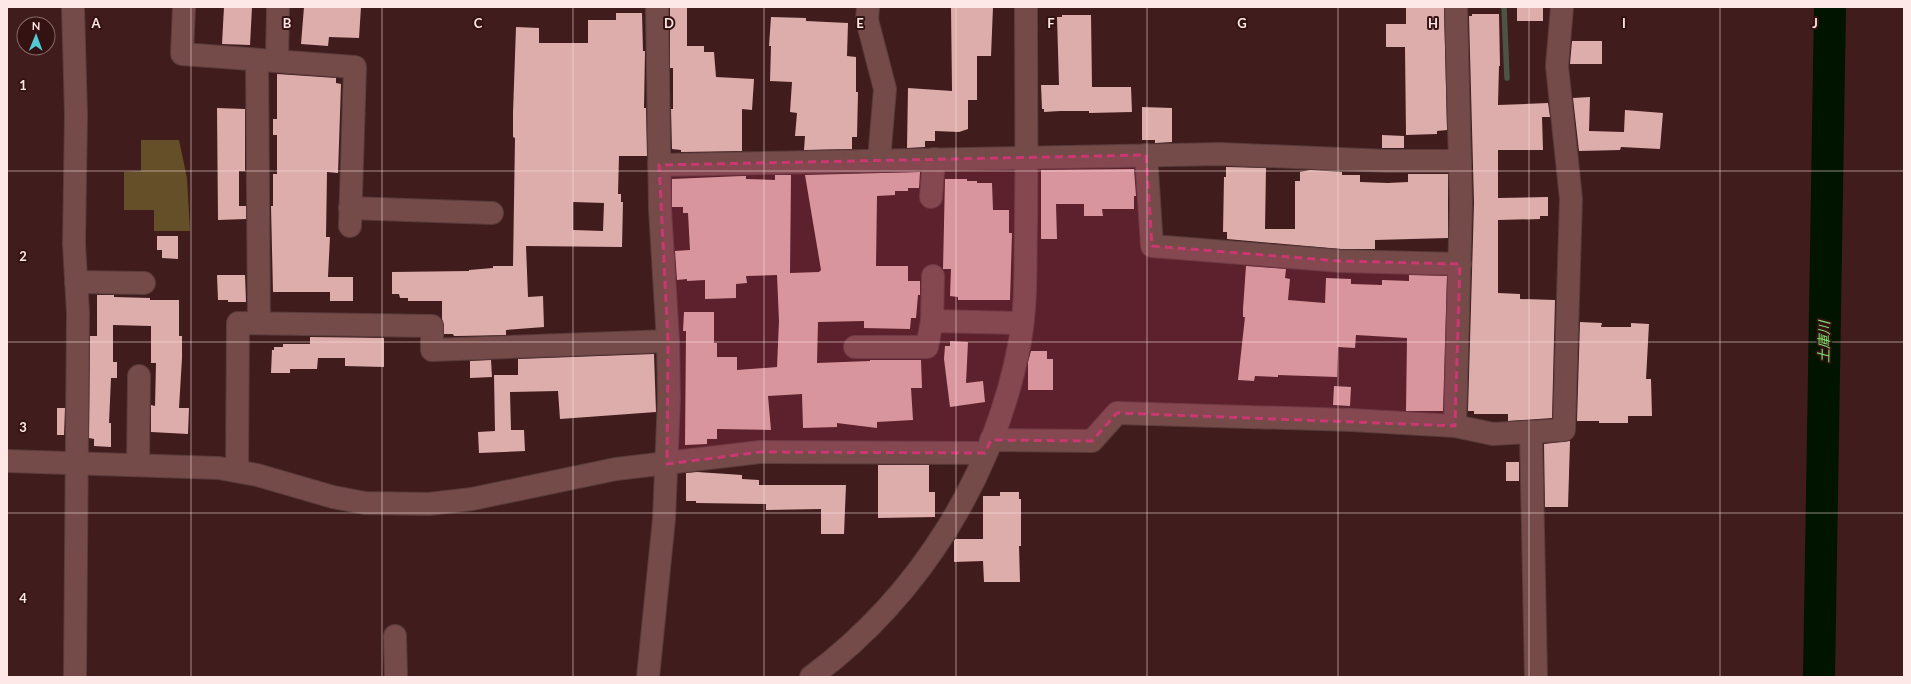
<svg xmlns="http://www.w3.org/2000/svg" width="1911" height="684" viewBox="0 0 1911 684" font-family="Lato,'Noto Sans JP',sans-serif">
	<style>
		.forest { fill: #644f28 }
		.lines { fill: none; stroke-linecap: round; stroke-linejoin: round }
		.stream { stroke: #4c5445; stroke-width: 5.5 }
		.river { stroke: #001400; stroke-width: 32 }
		.building { fill: #ddadab; fill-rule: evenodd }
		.minor-casing { stroke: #593b3c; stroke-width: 24 }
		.minor { stroke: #744b49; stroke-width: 22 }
		.marked { fill: #cb3770; fill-opacity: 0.2; stroke: #cb3770; stroke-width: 3; stroke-dasharray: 8 5; stroke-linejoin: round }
		.grid { fill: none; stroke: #fde8e7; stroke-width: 1; stroke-opacity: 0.55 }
		.labels { text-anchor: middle; stroke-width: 4; stroke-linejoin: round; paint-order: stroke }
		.water-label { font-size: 14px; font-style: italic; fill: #7ae36c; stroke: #351212 }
		.grid-label { font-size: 13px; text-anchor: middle; font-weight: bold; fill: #fde8e7; stroke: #351212; stroke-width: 4; stroke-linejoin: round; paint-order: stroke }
	</style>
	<rect width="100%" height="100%" fill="#401c1c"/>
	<polygon class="forest" points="141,140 179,140 187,178 190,231 154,231 154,210 124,210 124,172 141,171"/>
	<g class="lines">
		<polyline class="stream" points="1504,7 1507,78"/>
		<polyline class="river" points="1819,677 1830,7"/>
	</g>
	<g class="building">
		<polygon points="224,7 252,7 250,45 222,44"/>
		<polygon points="304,7 361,7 359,38 329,37 328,46 301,44"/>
		<polygon points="670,7 687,7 687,46 704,46 704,52 714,52 716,77 754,79 752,110 742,109 742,151 681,152 681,150 672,149 671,109 673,109 673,68 670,68"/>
		<polygon points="951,7 993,7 991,56 977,56 977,100 968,100 968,129 959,132 935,131 935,141 925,141 925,147 907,148 908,88 952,91"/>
		<polygon points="1406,7 1444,7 1447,130 1437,131 1437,134 1406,135 1405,47 1386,47 1386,24 1406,24"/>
		<rect x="1517" y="7" width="26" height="14"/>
		<path d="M616,13H642L643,51H645L644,108H646L647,156H619L618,194H621V202H623L622,247L526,246L528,297L543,296L544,327L506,330V335L458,336H454L453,334H444V326L442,319V301H408V298H400L399,294H392V272L469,271V270L493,268V266H513L515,138L513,137V113L516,27L539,28V43H588V20H616ZM573,202L604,203L603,231L573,230Z"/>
		<polygon points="1472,14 1499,14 1500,66 1499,66 1498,105 1548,103 1550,117 1542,117 1543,150 1498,150 1498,198 1548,197 1548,216 1540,216 1540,219 1498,220 1498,293 1520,294 1520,299 1555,300 1552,418 1508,421 1508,414 1474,414 1474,411 1468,411 1474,203 1469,16 1472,16"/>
		<polygon points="1062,15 1091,15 1092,87 1131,87 1132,112 1089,113 1089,111 1060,111 1044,112 1044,109 1042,109 1041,85 1059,85 1057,17 1062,17"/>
		<polygon points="771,17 806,18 806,21 848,23 847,56 856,57 856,92 858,92 857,137 852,137 852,149 804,150 805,136 795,136 797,113 790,112 792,82 770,81 771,46 769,46"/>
		<polygon points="1572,41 1602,41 1602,64 1570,64"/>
		<polygon points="277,74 336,78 336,83 341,84 338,173 327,172 326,237 330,237 328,277 353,277 353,301 330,301 330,292 273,292 271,206 273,206 273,174 277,174 277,135 273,135 273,119 277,119"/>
		<polygon points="1590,97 1589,131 1624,132 1625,110 1663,113 1660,149 1621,147 1620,150 1579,151 1573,98"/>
		<polygon points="1142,107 1172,108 1172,142 1155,143 1155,140 1142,140"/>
		<polygon points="217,108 245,109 245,171 239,171 239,206 246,206 246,219 218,220"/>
		<polygon points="1382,135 1404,136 1404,148 1382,148"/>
		<polygon points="1226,167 1266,168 1265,229 1295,229 1295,181 1300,181 1300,172 1310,170 1342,172 1342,175 1360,175 1360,182 1388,183 1408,182 1408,174 1448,174 1448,238 1375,240 1375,249 1341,249 1227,239 1227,232 1223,232 1224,177 1226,177"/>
		<polygon points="1134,169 1136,196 1134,196 1134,209 1102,209 1103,216 1084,216 1084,204 1056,204 1057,239 1041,239 1041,170"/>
		<polygon points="920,172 919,188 908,188 908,191 895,191 895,195 877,196 876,266 908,266 908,281 920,281 920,295 918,295 916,318 911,318 910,329 864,328 864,321 818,322 817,363 870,361 870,360 921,360 922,388 911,388 913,420 877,422 877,428 837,423 837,427 803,428 802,394 768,396 771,430 717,429 717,439 707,439 707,444 685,445 686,331 683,331 684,312 714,312 714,343 717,343 717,357 737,357 737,370 777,367 779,321 777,275 746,276 747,283 736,284 736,298 705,299 705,280 687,281 687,279 677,280 675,251 690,250 688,213 683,213 683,207 672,207 672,179 742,176 746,176 746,179 775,180 775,175 791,175 790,273 819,272 821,270 805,175"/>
		<polygon points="945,179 967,179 967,181 977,181 977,183 992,183 993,210 1009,210 1009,233 1012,233 1010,300 958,300 958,297 950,296 951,269 943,269"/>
		<polygon points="157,236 178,236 178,259 162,258 162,250 157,250"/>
		<polygon points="1246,266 1286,269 1285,278 1290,279 1288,300 1325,303 1326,278 1351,279 1351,284 1382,285 1382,280 1409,281 1409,275 1447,276 1443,411 1406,411 1407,338 1356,335 1355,348 1338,347 1337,377 1278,375 1278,377 1255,376 1254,381 1238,380 1245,317 1243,317 1243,309"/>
		<polygon points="217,275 245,275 246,302 228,302 228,300 218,300"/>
		<polygon points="97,295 114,295 114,297 150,298 150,300 179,300 179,336 182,336 182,358 179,408 189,408 188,434 151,432 151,405 155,406 156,363 151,363 151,326 113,325 113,362 117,362 117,378 111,378 109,423 111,423 111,447 94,446 94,439 89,438 90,336 97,336"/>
		<polygon points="1580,322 1602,323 1601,327 1631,327 1631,323 1649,324 1646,379 1651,379 1652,416 1628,416 1628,423 1599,423 1599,421 1577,421"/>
		<polygon points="310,337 384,338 384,367 345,366 345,358 318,358 317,369 290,369 290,373 271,373 272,350 274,350 274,347 283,347 283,344 310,344"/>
		<polygon points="950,341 968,342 966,383 983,381 985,402 950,407 944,359 945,346 950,346"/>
		<polygon points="1031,351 1047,351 1047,359 1053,359 1053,390 1028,390 1028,362"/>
		<polygon points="654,354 656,412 560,419 558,391 510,392 511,430 524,430 525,451 479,453 478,432 495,431 494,375 518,375 518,359"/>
		<polygon points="491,360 492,377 470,378 470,361"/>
		<polygon points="1334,386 1351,387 1350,406 1333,405"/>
		<polygon points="57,408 65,408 64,435 57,435"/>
		<polygon points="1570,441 1568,507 1545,507 1544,444"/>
		<rect x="1506" y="462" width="13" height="19"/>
		<polygon points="878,465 929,465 929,492 935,492 935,517 878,518"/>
		<polygon points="697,472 742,475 742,479 759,480 759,485 846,485 844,534 821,534 821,509 766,510 766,504 696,503 696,501 686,501 686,473"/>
		<polygon points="1000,492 1019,492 1019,499 1021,499 1021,546 1019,546 1020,582 984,582 983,561 954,562 954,541 955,539 983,539 983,496 1000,496"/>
	</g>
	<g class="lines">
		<g class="minor-casing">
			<g id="minor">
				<polyline points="73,7 76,115 74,244 78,313 75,677"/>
				<polyline points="184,7 182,54 355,67 350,226"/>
				<polyline points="868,7 867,20 885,89 879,160"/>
				<polyline points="257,60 259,323"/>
				<polyline points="277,61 278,7"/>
				<polyline points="1146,155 1152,246 1340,261 1460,264"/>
				<polyline points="659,165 1221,154 1387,161 1460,161"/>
				<polyline points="931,197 934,159"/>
				<polyline points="350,208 492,213"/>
				<polyline points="76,282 144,283"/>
				<polyline points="932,321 1022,323"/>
				<polyline points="855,347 927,347 932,321 933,276"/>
				<polyline points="1455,426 1461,203 1456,7"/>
				<polyline points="1531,433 1536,677"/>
				<polyline points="991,440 1092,441 1117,413 1351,420 1455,426 1493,434 1564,430 1571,199 1557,66 1562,7"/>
				<polyline points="7,461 219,468 257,475 333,497 365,503 429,504 472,499 616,469 760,452 985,453"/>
				<polyline points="138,465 139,376"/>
				<polyline points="237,470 238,323 432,326 432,350 668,341"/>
				<polyline points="395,636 396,677"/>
				<polyline points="648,677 664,519 669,398 668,341 660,209 657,7"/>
				<path d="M811,677C920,596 995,475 1020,341C1027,302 1025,262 1026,222C1027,151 1026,79 1026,7"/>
			</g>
		</g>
		<use href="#minor" class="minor"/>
	</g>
	<path class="marked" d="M1146,155L1152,246L1340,261L1460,264L1455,426L1117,413L1092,441L991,440L985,453L760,452L667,464L668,341L659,165Z"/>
	<path class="grid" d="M191,7V677M382,7V677M573,7V677M764,7V677M956,7V677M1147,7V677M1338,7V677M1529,7V677M1720,7V677M7,171H1904M7,342H1904M7,513H1904"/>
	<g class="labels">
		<g class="water-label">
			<text transform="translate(1824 342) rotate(-89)" y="5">土庫川</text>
		</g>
	</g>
	<g class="grid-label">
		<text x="96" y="28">A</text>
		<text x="287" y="28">B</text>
		<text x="478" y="28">C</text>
		<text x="669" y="28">D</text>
		<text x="860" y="28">E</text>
		<text x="1051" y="28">F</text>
		<text x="1242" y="28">G</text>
		<text x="1433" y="28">H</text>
		<text x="1624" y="28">I</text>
		<text x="1815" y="28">J</text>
		<text x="23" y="90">1</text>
		<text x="23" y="261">2</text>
		<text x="23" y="432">3</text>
		<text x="23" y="603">4</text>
	</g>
	<rect width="1911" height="684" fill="none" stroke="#fde8e7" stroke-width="16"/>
	<g transform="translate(36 36) rotate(1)"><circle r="19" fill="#351212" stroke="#856867"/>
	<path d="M0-3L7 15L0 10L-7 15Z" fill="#51ccd4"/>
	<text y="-6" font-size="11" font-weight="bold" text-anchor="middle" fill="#fde8e7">N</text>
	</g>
</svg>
